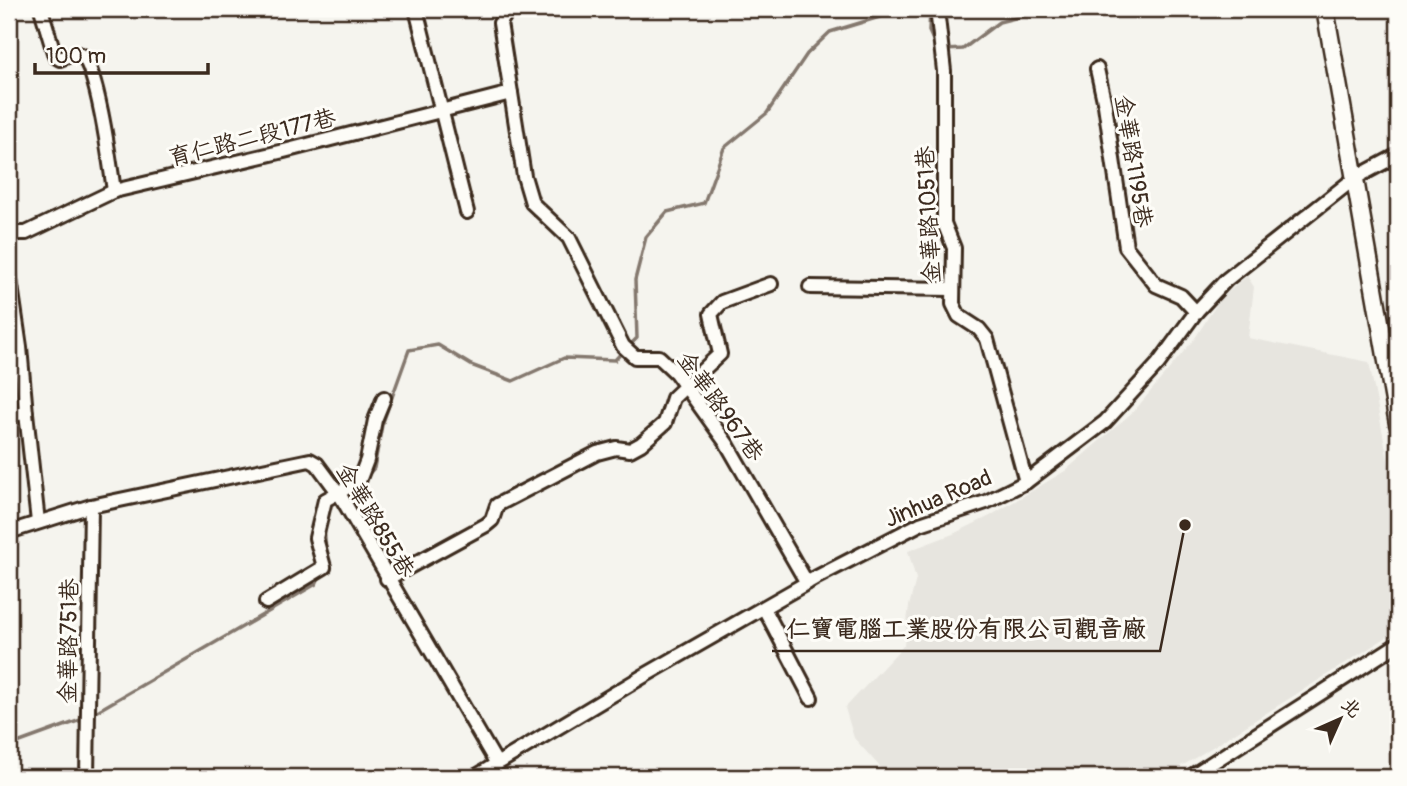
<svg xmlns="http://www.w3.org/2000/svg" width="1407" height="786" viewBox="0 0 1407 786" font-family="Pangolin,'LXGW WenKai TC',sans-serif">
	<style>
		.built { fill: #e7e5df }
		.lines { fill: none; stroke-linecap: round; stroke-linejoin: round }
		.stream { stroke: #84786e; stroke-width: 3.5 }
		.minor-casing { stroke: #3b2a1e; stroke-width: 18 }
		.major-casing { stroke: #3b2a1e; stroke-width: 21 }
		.minor { stroke: #fdfcf7; stroke-width: 12 }
		.major { stroke: #fdfcf7; stroke-width: 16 }
		.labels { text-anchor: middle; stroke-width: 6; stroke-linejoin: round; paint-order: stroke }
		.street-label { font-size: 23px; fill: #3b2a1e; stroke: #fdfcf7 }
		.leader { fill: none; stroke: #3b2a1e; stroke-width: 2.5 }
		.callout-dot { fill: #3b2a1e; stroke: #fdfcf7; stroke-width: 2.5 }
		.callout-label { font-size: 24px; text-anchor: middle; font-weight: bold; fill: #3b2a1e; stroke: #fdfcf7; stroke-width: 6; stroke-linejoin: round; paint-order: stroke }
	</style>
	<rect width="100%" height="100%" fill="#f5f4ee"/>
	<filter id="ink" filterUnits="userSpaceOnUse"><feTurbulence type="fractalNoise" baseFrequency=".0143" numOctaves="2"/><feDisplacementMap in="SourceGraphic" scale="14" xChannelSelector="R" yChannelSelector="G"/><feConvolveMatrix kernelMatrix="1 2 1 2 8 2 1 2 1" color-interpolation-filters="sRGB"/></filter>
	<g filter="url(#ink)">
		<polygon class="built" points="1247,276 1254,287 1248,338 1369,362 1398,512 1398,630 1187,763 1158,777 889,777 854,738 845,708 904,645 909,606 916,579 908,551 953,534 990,516 1065,471 1135,410 1195,338 1220,299"/>
		<g class="lines">
			<g class="stream">
				<polyline points="930,9 929,31 936,47"/>
				<polyline points="945,50 963,49 999,22 1031,14 1036,9"/>
				<polyline points="629,346 637,338 635,280 646,237 667,212 704,203 724,148 767,113 807,54 830,32 896,12 920,9"/>
				<polyline points="366,477 374,468 382,425 409,350 438,345 471,365 513,381 564,358 615,360 623,351"/>
				<polyline points="343,496 353,493 357,488"/>
				<polyline points="324,527 326,551"/>
				<polyline points="92,714 316,584 320,575"/>
				<polyline points="9,746 86,718"/>
			</g>
			<g class="minor-casing">
				<g id="minor">
					<path d="M41,9L55,56L60,59C66,57 75,52 81,55C97,63 111,170 114,191"/>
					<polyline points="416,9 467,212"/>
					<polyline points="509,9 500,23 524,176 532,203 569,238 623,346 635,357 659,357 676,373 727,444 807,583"/>
					<polyline points="937,9 944,71 944,223 954,248 953,304 959,316 979,329 987,339 1026,482"/>
					<polyline points="1097,69 1105,105 1126,247 1156,285 1181,296 1196,312"/>
					<polyline points="9,233 26,233 114,191 284,151 511,93"/>
					<polyline points="9,272 20,347 26,413 9,415"/>
					<polyline points="810,287 953,289"/>
					<polyline points="26,413 38,522"/>
					<polyline points="9,532 91,506 310,460 317,464 340,495 497,764"/>
					<polyline points="387,579 486,525 492,520 497,505 597,453 616,448 630,450 641,444 665,423 673,398 720,354 711,314 722,302 771,284"/>
					<polyline points="266,602 324,567 316,538 325,500 359,481 367,460 375,420 384,398"/>
					<polyline points="764,608 811,698"/>
					<polyline points="87,777 91,506"/>
					<polyline points="475,777 642,677 817,577 920,524 986,502 1026,482 1105,422 1158,364 1196,312 1226,280 1355,178 1398,155"/>
					<polyline points="1190,777 1398,644"/>
				</g>
			</g>
			<g class="major-casing">
				<polyline id="major" points="1325,9 1398,424"/>
			</g>
			<use href="#minor" class="minor"/>
			<use href="#major" class="major"/>
		</g>
	</g>
	<g class="labels">
		<g class="street-label">
			<text transform="translate(252 137) rotate(-14)" y="8">育仁路二段177巷</text>
			<text transform="translate(1134 161) rotate(81)" y="8">金華路1195巷</text>
			<text transform="translate(928 215) rotate(-93)" y="8">金華路1051巷</text>
			<text transform="translate(721 406) rotate(54)" y="8">金華路967巷</text>
			<text transform="translate(938 498) rotate(-23)" y="8">Jinhua Road</text>
			<text transform="translate(376 520) rotate(59)" y="8">金華路855巷</text>
			<text transform="translate(68 641) rotate(-89)" y="8">金華路751巷</text>
		</g>
	</g>
	<path class="leader" d="M1185 525L1160 651H772"/>
	<circle class="callout-dot" cx="1185" cy="525" r="7"/>
	<g class="callout-label">
		<text x="966" y="637">仁寶電腦工業股份有限公司觀音廠</text>
	</g>
	<rect width="1407" height="786" fill="none" stroke="#fdfcf7" stroke-width="35"/>
	<rect x="18" y="18" width="1372" height="751" fill="none" stroke="#3b2a1e" stroke-width="2.5" filter="url(#ink)"/>
	<g transform="translate(1340 719) rotate(45)" stroke="#fdfcf7" stroke-width="5" paint-order="stroke">
	<path d="M0-5L12 26L0 18L-12 26Z" fill="#3b2a1e"/>
	<text y="-10" font-size="19" font-weight="bold" text-anchor="middle" fill="#3b2a1e">北</text>
	</g>
	<path d="M35 63v10h173v-10" fill="none" stroke="#3b2a1e" stroke-width="3.5"/>
	<text x="46" y="63" font-size="21" fill="#3b2a1e" stroke="#fdfcf7" stroke-width="5" paint-order="stroke">100 m</text>
</svg>
